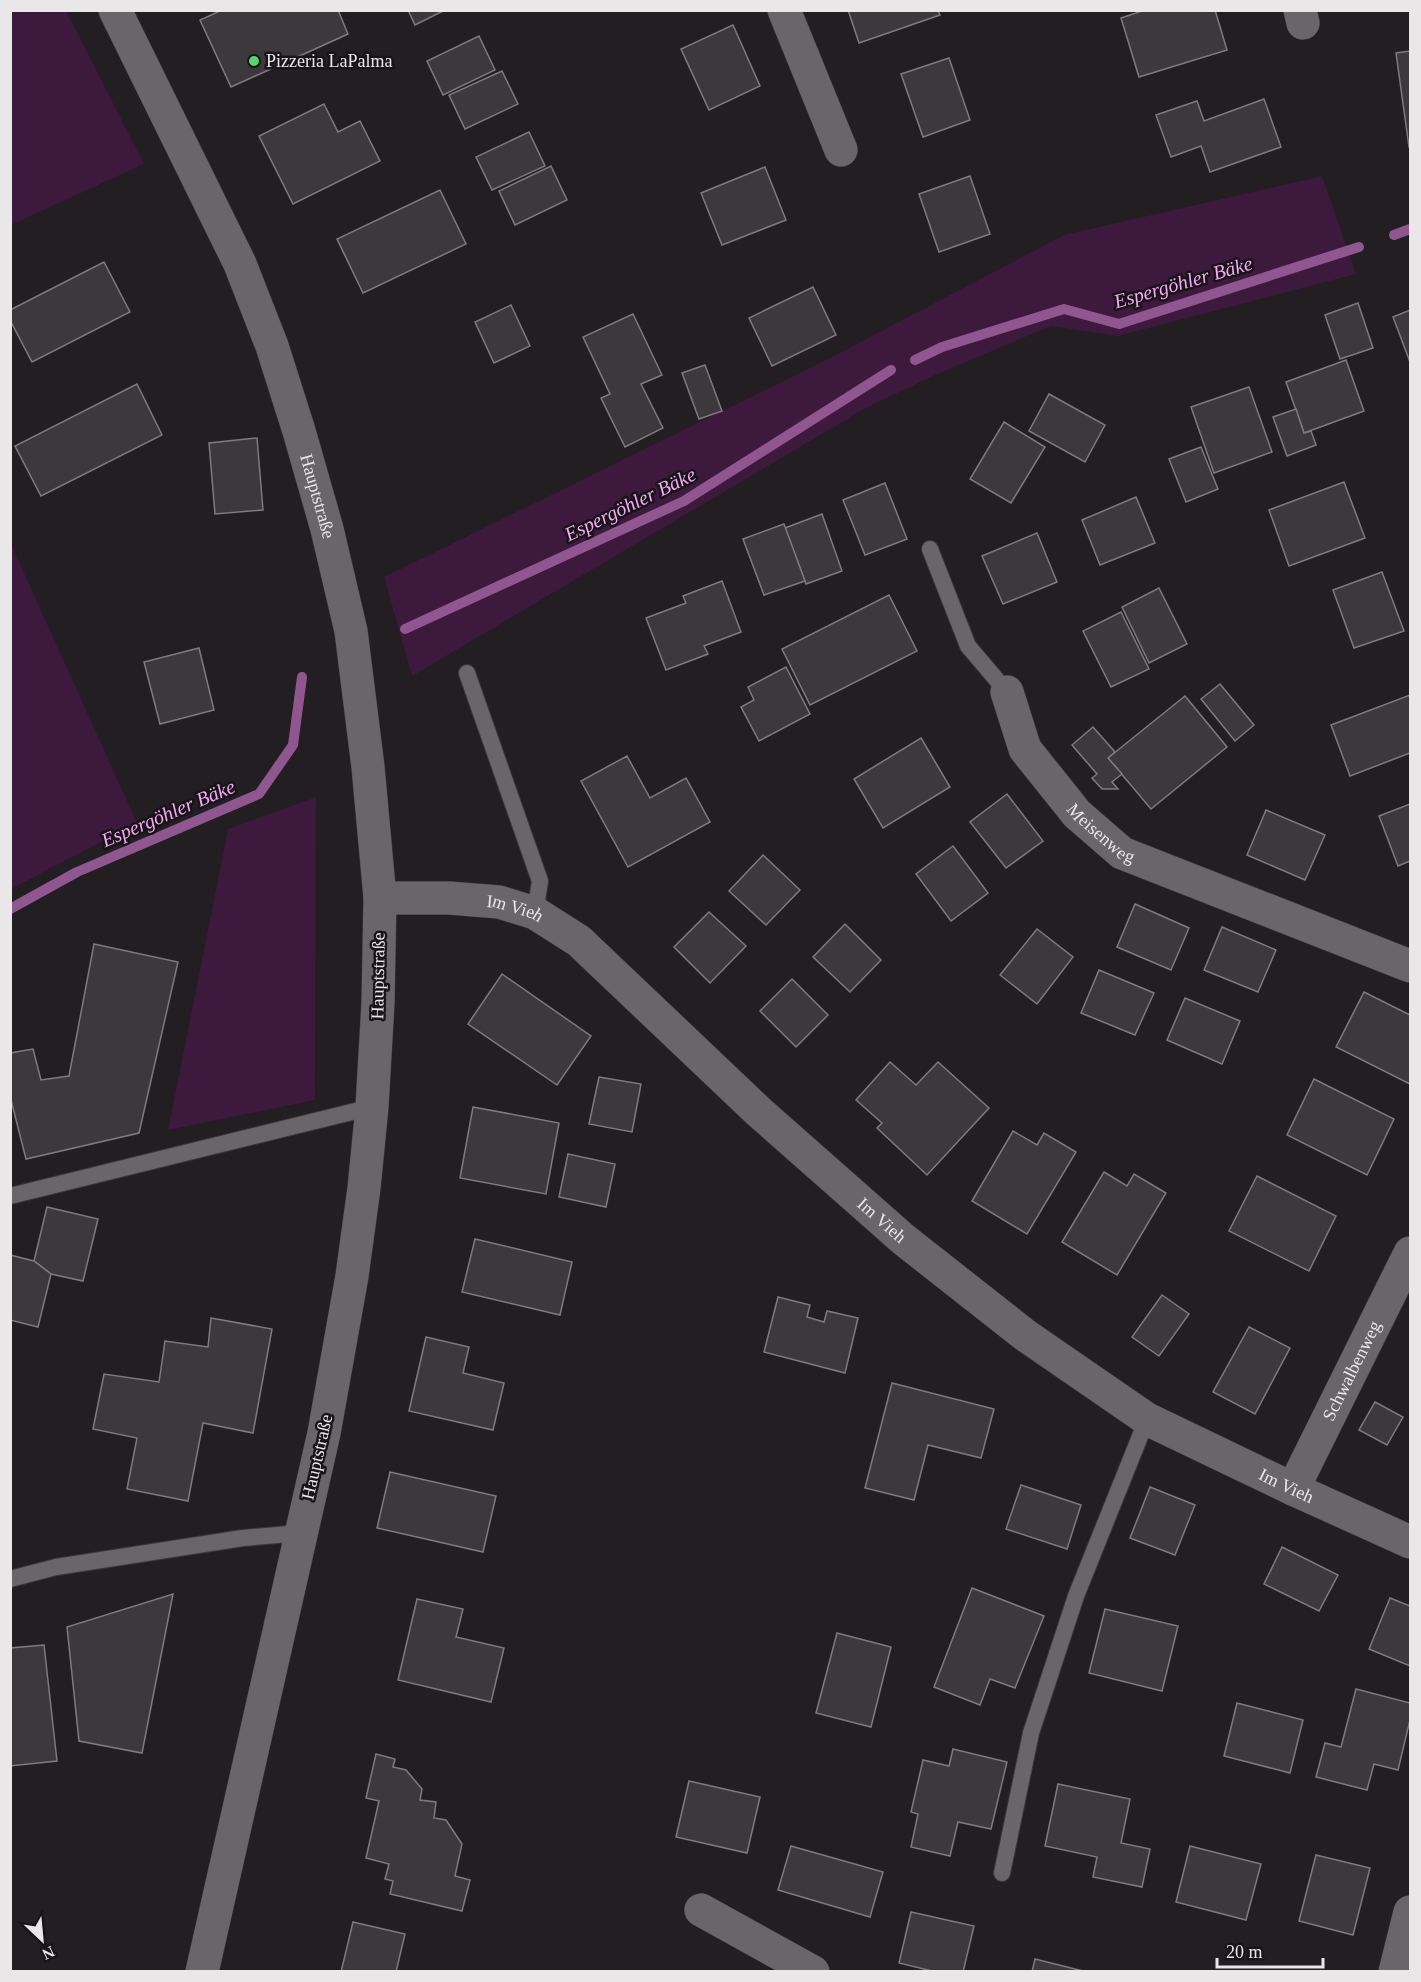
<svg xmlns="http://www.w3.org/2000/svg" width="1421" height="1982" viewBox="0 0 1421 1982" font-family="Georgia,serif">
	<style>
		.green { fill: #3d193d }
		.lines { fill: none; stroke-linecap: round; stroke-linejoin: round }
		.stream { stroke: #905690; stroke-width: 10 }
		.building { fill: #3c383c; stroke: #7f7a7f; stroke-width: 1.5 }
		.service-casing { stroke: #3c393c; stroke-width: 18 }
		.minor-casing { stroke: #3c393c; stroke-width: 34 }
		.secondary-casing { stroke: #3c393c; stroke-width: 34 }
		.service { stroke: #696569; stroke-width: 16 }
		.minor { stroke: #696569; stroke-width: 33 }
		.secondary { stroke: #696569; stroke-width: 33 }
		.poi-dot { fill: #59d56f; stroke: #181518; stroke-width: 2 }
		.labels { text-anchor: middle; stroke-width: 5; stroke-linejoin: round; paint-order: stroke }
		.poi-label { font-size: 18px; fill: #eae7e9; stroke: #181518; text-anchor: start }
		.street-label { font-size: 18px; fill: #eae7e9; stroke: #181518 }
		.water-label { font-size: 20px; font-style: italic; fill: #f9a7f8; stroke: #181518 }
	</style>
	<rect width="100%" height="100%" fill="#221e22"/>
	<g class="green">
		<polygon points="10,11 66,11 144,164 11,225"/>
		<polygon points="1322,176 1356,274 1118,336 1051,326 935,375 866,408 412,676 384,577 830,358 1064,235"/>
		<polygon points="10,542 137,823 11,889 10,889"/>
		<polygon points="316,797 315,1100 168,1130 228,829"/>
	</g>
	<g class="lines">
		<g class="stream">
			<polyline points="1394,235 1410,229"/>
			<polyline points="915,360 942,347 1064,309 1119,324 1359,247"/>
			<polyline points="405,629 684,501 891,370"/>
			<polyline points="10,909 77,872 259,794 293,745 302,677"/>
		</g>
	</g>
	<g class="building">
		<polygon points="222,10 338,10 348,34 231,87 200,20"/>
		<polygon points="408,10 445,10 415,25"/>
		<polygon points="848,10 938,10 940,15 859,43"/>
		<polygon points="1145,10 1215,10 1227,50 1139,77 1121,18"/>
		<polygon points="733,25 760,86 709,110 681,49"/>
		<polygon points="479,36 495,70 443,95 427,61"/>
		<polygon points="1410,51 1410,147 1409,147 1396,53"/>
		<polygon points="949,58 970,120 923,137 901,74"/>
		<polygon points="502,71 518,104 465,129 449,95"/>
		<polygon points="1264,99 1281,147 1210,172 1201,146 1171,157 1156,115 1197,101 1204,121"/>
		<polygon points="324,104 338,132 360,121 380,161 293,204 259,136"/>
		<polygon points="529,132 545,166 492,190 476,157"/>
		<polygon points="551,166 567,200 515,225 499,191"/>
		<polygon points="765,167 786,220 722,245 701,193"/>
		<polygon points="970,176 990,234 939,252 919,194"/>
		<polygon points="440,190 466,244 363,293 337,239"/>
		<polygon points="104,262 130,312 32,362 10,320 10,310"/>
		<polygon points="813,287 836,335 772,366 749,318"/>
		<polygon points="1358,303 1373,348 1340,359 1325,315"/>
		<polygon points="511,305 530,346 494,363 475,322"/>
		<polygon points="1410,310 1410,362 1393,317"/>
		<polygon points="633,314 662,375 641,384 663,428 625,447 601,398 610,394 583,337"/>
		<polygon points="1346,360 1364,411 1304,433 1286,382"/>
		<polygon points="705,365 722,411 699,419 682,373"/>
		<polygon points="137,384 162,435 41,496 15,446"/>
		<polygon points="1249,387 1272,452 1214,473 1191,407"/>
		<polygon points="1049,394 1105,425 1085,462 1029,431"/>
		<polygon points="1296,409 1304,433 1311,431 1316,445 1287,456 1273,417"/>
		<polygon points="1004,422 1045,447 1011,503 970,479"/>
		<polygon points="257,438 263,510 215,514 209,443"/>
		<polygon points="1201,447 1218,489 1186,502 1169,459"/>
		<polygon points="1344,482 1365,538 1289,566 1269,510"/>
		<polygon points="885,483 907,539 865,555 843,500"/>
		<polygon points="1136,497 1155,543 1100,565 1082,520"/>
		<polygon points="822,514 842,571 806,584 785,528"/>
		<polygon points="784,524 805,581 764,595 743,539"/>
		<polygon points="1037,533 1057,582 1003,604 982,556"/>
		<polygon points="1382,572 1404,631 1354,648 1333,590"/>
		<polygon points="722,581 741,632 704,646 708,654 666,670 646,618 686,603 683,596"/>
		<polygon points="1159,588 1187,644 1149,663 1122,607"/>
		<polygon points="889,595 917,651 810,705 782,649"/>
		<polygon points="1121,612 1149,669 1111,687 1083,631"/>
		<polygon points="199,648 214,710 160,724 144,662"/>
		<polygon points="786,667 810,714 759,741 741,707 754,700 748,687"/>
		<polygon points="1220,684 1254,725 1235,741 1201,699"/>
		<polygon points="1410,695 1410,753 1350,776 1331,725"/>
		<polygon points="1185,696 1227,747 1151,809 1108,758"/>
		<polygon points="1093,727 1115,752 1108,758 1122,774 1112,782 1118,789 1102,789 1092,778 1097,774 1072,745"/>
		<polygon points="921,738 950,787 883,828 854,779"/>
		<polygon points="627,756 650,798 686,778 710,822 628,867 581,781"/>
		<polygon points="1007,794 1043,841 1006,868 970,822"/>
		<polygon points="1410,804 1410,861 1398,866 1379,816"/>
		<polygon points="1266,810 1325,835 1305,880 1247,855"/>
		<polygon points="953,846 988,893 951,921 916,874"/>
		<polygon points="763,855 800,890 766,925 729,891"/>
		<polygon points="1135,904 1189,928 1171,970 1117,947"/>
		<polygon points="709,912 746,946 710,983 674,947"/>
		<polygon points="845,924 881,960 850,992 813,957"/>
		<polygon points="1222,927 1276,950 1258,992 1204,970"/>
		<polygon points="1037,929 1073,957 1037,1004 1000,975"/>
		<polygon points="94,944 178,962 139,1133 26,1159 10,1096 10,1053 33,1049 41,1080 69,1076"/>
		<polygon points="1099,970 1154,993 1135,1035 1081,1013"/>
		<polygon points="502,974 591,1036 557,1085 468,1024"/>
		<polygon points="792,979 828,1015 796,1047 760,1011"/>
		<polygon points="1364,992 1410,1015 1410,1084 1336,1047"/>
		<polygon points="1185,998 1240,1021 1222,1064 1167,1040"/>
		<polygon points="890,1062 916,1085 938,1062 989,1108 927,1175 877,1128 882,1123 856,1100"/>
		<polygon points="599,1077 641,1084 632,1132 589,1124"/>
		<polygon points="1314,1079 1394,1119 1367,1175 1287,1135"/>
		<polygon points="473,1107 559,1123 546,1194 460,1178"/>
		<polygon points="1013,1131 1037,1145 1044,1133 1076,1152 1027,1234 972,1201"/>
		<polygon points="568,1154 615,1164 606,1207 559,1197"/>
		<polygon points="1104,1172 1127,1186 1134,1174 1166,1193 1117,1275 1062,1242"/>
		<polygon points="1257,1176 1336,1216 1309,1271 1229,1231"/>
		<polygon points="47,1207 98,1219 83,1281 51,1274 34,1261"/>
		<polygon points="475,1239 572,1262 560,1315 462,1292"/>
		<polygon points="10,1255 34,1261 51,1274 38,1327 10,1320"/>
		<polygon points="1162,1295 1189,1314 1159,1356 1132,1337"/>
		<polygon points="778,1297 810,1305 807,1317 824,1322 827,1311 858,1318 845,1373 764,1352"/>
		<polygon points="211,1318 272,1329 253,1433 203,1423 188,1501 127,1489 137,1438 93,1429 104,1374 159,1382 165,1341 208,1347"/>
		<polygon points="1249,1327 1290,1348 1255,1414 1213,1392"/>
		<polygon points="426,1337 469,1347 463,1373 504,1383 493,1430 409,1411"/>
		<polygon points="892,1383 994,1409 981,1458 928,1445 914,1500 865,1488"/>
		<polygon points="1375,1402 1403,1417 1387,1445 1359,1430"/>
		<polygon points="390,1472 496,1496 483,1552 377,1528"/>
		<polygon points="1021,1485 1081,1505 1067,1549 1006,1529"/>
		<polygon points="1150,1487 1195,1505 1175,1555 1130,1538"/>
		<polygon points="1282,1547 1338,1575 1319,1611 1264,1584"/>
		<polygon points="972,1588 1044,1616 1015,1688 990,1679 980,1705 934,1687"/>
		<polygon points="173,1594 142,1753 79,1741 67,1627"/>
		<polygon points="1390,1598 1410,1606 1410,1666 1369,1649"/>
		<polygon points="417,1599 463,1609 456,1637 504,1648 491,1702 398,1680"/>
		<polygon points="1105,1609 1178,1626 1162,1691 1089,1673"/>
		<polygon points="837,1633 891,1647 871,1727 816,1713"/>
		<polygon points="44,1645 57,1761 10,1766 10,1648"/>
		<polygon points="1356,1689 1410,1703 1410,1720 1398,1770 1374,1764 1367,1790 1316,1777 1325,1743 1341,1747"/>
		<polygon points="1237,1703 1303,1720 1290,1773 1224,1756"/>
		<polygon points="953,1749 1007,1762 991,1829 958,1822 950,1856 911,1847 918,1814 911,1812 923,1760 949,1766"/>
		<polygon points="376,1754 395,1759 393,1767 406,1770 422,1789 420,1800 436,1802 434,1818 446,1820 462,1844 455,1876 470,1880 462,1911 390,1894 393,1881 385,1879 389,1864 366,1858 379,1801 366,1798"/>
		<polygon points="689,1781 760,1797 747,1853 676,1837"/>
		<polygon points="1058,1784 1130,1799 1121,1843 1150,1849 1142,1887 1093,1877 1097,1857 1045,1846"/>
		<polygon points="791,1846 883,1872 870,1917 778,1890"/>
		<polygon points="1190,1846 1261,1864 1246,1920 1176,1902"/>
		<polygon points="1316,1855 1370,1868 1353,1935 1299,1921"/>
		<polygon points="911,1912 974,1926 963,1972 936,1972 899,1963"/>
		<polygon points="353,1922 405,1934 396,1972 341,1972"/>
		<polygon points="1035,1959 1087,1972 1032,1972"/>
	</g>
	<g class="lines">
		<g class="service-casing">
			<g id="service">
				<polyline points="930,549 968,646 1007,692"/>
				<polyline points="467,673 540,881 535,913"/>
				<polyline points="10,1196 372,1107"/>
				<polyline points="10,1579 56,1567 243,1538 300,1533"/>
				<polyline points="1002,1873 1031,1733 1076,1596 1147,1419"/>
			</g>
		</g>
		<g class="minor-casing">
			<g id="minor">
				<polyline points="784,10 841,150"/>
				<polyline points="1300,10 1303,23"/>
				<path id="s1" d="M1007,692L1025,749L1077,814L1122,853L1410,966"/>
				<path id="s2" d="M380,898H449L499,902L535,913L579,941L758,1111L903,1239L1025,1335L1147,1419L1293,1489L1410,1542"/>
				<path id="s3" d="M1293,1489L1410,1253"/>
				<polyline points="701,1910 813,1972"/>
				<polyline points="1395,1972 1410,1912"/>
			</g>
		</g>
		<g class="secondary-casing">
			<g id="secondary">
				<path id="s4" d="M115,10L240,264L272,346L299,431L327,529L351,631L368,767L380,898L378,1003L372,1107L364,1188L352,1276L324,1433L202,1972"/>
			</g>
		</g>
		<use href="#service" class="service"/>
		<use href="#minor" class="minor"/>
		<use href="#secondary" class="secondary"/>
	</g>
	<circle class="poi-dot" cx="254" cy="61" r="6"/>
	<g class="labels">
		<g class="poi-label">
			<text x="266" y="67">Pizzeria LaPalma</text>
		</g>
		<g class="street-label">
			<text dy="6" stroke="none"><textPath href="#s4" startOffset="528">Hauptstraße</textPath></text>
			<text dy="6" stroke="none"><textPath href="#s1" startOffset="174">Meisenweg</textPath></text>
			<text dy="6" stroke="none"><textPath href="#s2" startOffset="136">Im Vieh</textPath></text>
			<text transform="translate(378 976) rotate(-89)" y="6">Hauptstraße</text>
			<text dy="6" stroke="none"><textPath href="#s2" startOffset="621">Im Vieh</textPath></text>
			<text dy="6" stroke="none"><textPath href="#s3" startOffset="132">Schwalbenweg</textPath></text>
			<text transform="translate(317 1457) rotate(-77)" y="6">Hauptstraße</text>
			<text dy="6" stroke="none"><textPath href="#s2" startOffset="1107">Im Vieh</textPath></text>
		</g>
		<g class="water-label">
			<text transform="translate(1183 282) rotate(-16)" y="7">Espergöhler Bäke</text>
			<text transform="translate(630 504) rotate(-26)" y="7">Espergöhler Bäke</text>
			<text transform="translate(168 813) rotate(-23)" y="7">Espergöhler Bäke</text>
		</g>
	</g>
	<rect width="1421" height="1982" fill="none" stroke="#eae7e9" stroke-width="24"/>
	<g transform="translate(42 1940) rotate(154)" stroke="#181518" stroke-width="4.5" paint-order="stroke">
	<path d="M0-4.5L10 22L0 15L-10 22Z" fill="#eae7e9"/>
	<text y="-9" font-size="16" font-weight="bold" text-anchor="middle" fill="#eae7e9">N</text>
	</g>
	<path d="M1217 1958v9h106v-9" fill="none" stroke="#eae7e9" stroke-width="3"/>
	<text x="1226" y="1958" font-size="18" fill="#eae7e9" stroke="#181518" stroke-width="4.5" paint-order="stroke">20 m</text>
</svg>
